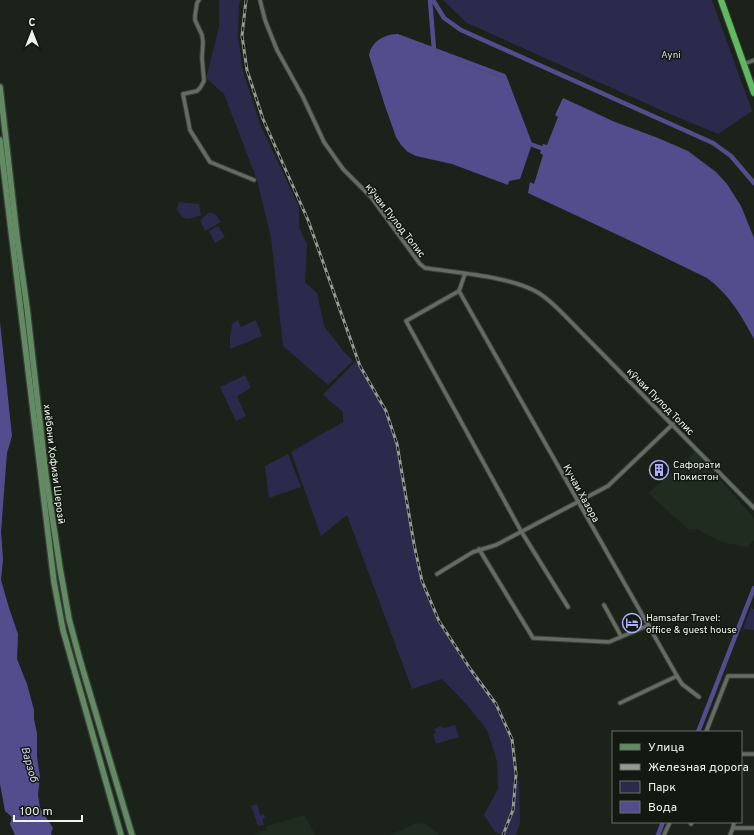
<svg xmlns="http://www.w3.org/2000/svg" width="754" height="835" viewBox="0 0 754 835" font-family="Overpass,sans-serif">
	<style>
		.built { fill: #202c1f }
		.green { fill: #2b2a4d }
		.water { fill: #524e8e }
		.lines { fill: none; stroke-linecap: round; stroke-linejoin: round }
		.canal { stroke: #524e8e; stroke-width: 4.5 }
		.minor-casing { stroke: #383f38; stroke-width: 5.5 }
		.secondary-casing { stroke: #383f38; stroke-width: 8 }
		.trunk-casing { stroke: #383f38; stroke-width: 8 }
		.minor { stroke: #636d63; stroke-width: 3.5 }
		.secondary { stroke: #628a63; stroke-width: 5.5 }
		.trunk { stroke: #5fba62; stroke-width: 6 }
		.rail-casing { stroke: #959b94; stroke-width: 3 }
		.rail { stroke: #111911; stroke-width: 1.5; stroke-dasharray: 4.5; stroke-linecap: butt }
		.labels { text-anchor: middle; stroke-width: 3; stroke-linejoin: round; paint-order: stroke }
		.park-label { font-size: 10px; fill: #dadbee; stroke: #111911 }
		.street-label { font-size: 10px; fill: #eef3ed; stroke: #111911 }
		.poi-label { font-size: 10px; fill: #eef3ed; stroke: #111911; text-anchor: start }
		.water-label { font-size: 11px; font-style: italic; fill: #d3d4fa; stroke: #111911 }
	</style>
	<rect width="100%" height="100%" fill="#1a221a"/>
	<g class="built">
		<polygon points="695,452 754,518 754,540 747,547 721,542 697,529 689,530 648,493"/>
		<polygon points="305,815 315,835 252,835 267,830 266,826"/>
		<polygon points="416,823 426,824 440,835 390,835"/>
	</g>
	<g class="green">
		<polygon points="219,0 241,0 239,4 238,37 243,71 260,124 299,207 299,227 307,244 305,282 317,293 324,326 344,352 353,361 328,385 283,346 271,238 257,180 224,94 206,78 219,27"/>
		<polygon points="443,0 712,0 752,111 718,134 670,114 467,23"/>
		<path d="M179,202L199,204L201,215C189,220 183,222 177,209Z"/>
		<polygon points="210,212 216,215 221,222 205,231 200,220"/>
		<polygon points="218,226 225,237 215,243 209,231"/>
		<polygon points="238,320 241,327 256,320 262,336 230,349 230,336 232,324"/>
		<polygon points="356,361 386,412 396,445 413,544 421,581 438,622 495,704 511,739 514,775 512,810 502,835 495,832 484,815 498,789 497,761 487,730 466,704 442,679 412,689 347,515 321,536 291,452 343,422 343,412 323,395"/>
		<polygon points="245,375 251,388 237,396 246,416 236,421 220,387"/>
		<polygon points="288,454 301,487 269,498 265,466"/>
		<polygon points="751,608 754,609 754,630 743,629"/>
		<polygon points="455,725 459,737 436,744 433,734 436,733 434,729 442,726 443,728"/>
		<polygon points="519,780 520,823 516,835 505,835 514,810 516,781"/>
		<polygon points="257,804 260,815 264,814 265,818 262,819 264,825 258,826 251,806"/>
	</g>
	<g class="water">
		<path d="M397,34H399V38L503,78L529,146L531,147L520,179L509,181L508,185L452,164L416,156L408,152L401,145L396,137L385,106L369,55C372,41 383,35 397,34Z"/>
		<path d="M563,98L615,122L658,138L688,151L716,172L727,184L741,206L754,238V339C742,316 728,293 707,278L633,242L528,193L530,182L534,184L543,155L540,153L543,144L547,145L558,117L555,115Z"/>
		<polygon points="0,322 12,436 7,453 1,532 3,559 1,580 9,608 18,634 17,659 27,684 34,710 34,719 37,733 37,757 40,777 38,795 40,808 53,828 51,833 52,835 15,835 10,824 12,817 5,811 0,784"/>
	</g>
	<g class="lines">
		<g class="canal">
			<polyline points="430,0 434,50"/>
			<polyline points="433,0 444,18 461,30 713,143 731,156 754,183"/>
			<polyline points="394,38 400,37 504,76 530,144 541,148"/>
			<polyline points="698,732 754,588"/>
			<polyline points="658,835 663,822"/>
		</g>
		<g class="minor-casing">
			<g id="minor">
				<polyline points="199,0 197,3 195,16 195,20 202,35 203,42 202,58 204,81 200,88 197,91 183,94 190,130 210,162 254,180"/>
				<path d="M260,0L265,20L277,50L303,97L324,142L343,169L371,197L420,264L425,268C458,273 508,276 537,292C551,300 562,313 574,325L754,508"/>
				<polyline points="744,64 754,60"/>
				<polyline points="465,274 459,291 406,321 521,531 568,607"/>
				<polyline points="459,291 677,676 682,684 699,697"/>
				<polyline points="479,549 533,638 609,642 649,625"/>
				<polyline points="437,574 473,552 496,545 608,486 673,424"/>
				<polyline points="604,605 621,636"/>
				<polyline points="620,703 677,676"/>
				<polyline points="706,732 728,676 754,676"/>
				<polyline points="741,754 754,754"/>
				<polyline points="691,824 692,822"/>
				<polyline points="733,828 754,828"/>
				<polyline points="664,835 670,822"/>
				<polyline points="730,835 733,828 734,822"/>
			</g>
		</g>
		<g class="secondary-casing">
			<g id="secondary">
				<polyline points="0,87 17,237 27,308 46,476 60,568 69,619 80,660 132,835"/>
				<polyline points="0,140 54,582 63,630 121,835"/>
			</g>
		</g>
		<g class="trunk-casing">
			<polyline id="trunk" points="721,0 754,93"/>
		</g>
		<use href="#minor" class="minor"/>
		<use href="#secondary" class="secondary"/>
		<use href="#trunk" class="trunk"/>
		<g class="rail-casing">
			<polyline id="rail" points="246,0 242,36 247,70 263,119 308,220 360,366 386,411 397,444 414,544 422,581 439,621 471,670 496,704 512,739 516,774 513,810 503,835"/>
		</g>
		<use href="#rail" class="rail"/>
	</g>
	<defs>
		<g id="building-ring" transform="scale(1)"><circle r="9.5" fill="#111911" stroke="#afaefa" stroke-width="1.5"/><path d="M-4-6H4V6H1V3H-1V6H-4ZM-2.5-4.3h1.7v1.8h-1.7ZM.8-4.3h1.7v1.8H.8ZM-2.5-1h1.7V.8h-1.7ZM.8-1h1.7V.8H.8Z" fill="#afaefa"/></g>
		<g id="hotel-ring" transform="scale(1)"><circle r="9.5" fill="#111911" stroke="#afaefa" stroke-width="1.5"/><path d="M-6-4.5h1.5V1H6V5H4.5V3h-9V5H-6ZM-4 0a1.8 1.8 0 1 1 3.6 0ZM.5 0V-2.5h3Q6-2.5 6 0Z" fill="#afaefa"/></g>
	</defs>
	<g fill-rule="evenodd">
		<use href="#building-ring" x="659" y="470"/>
		<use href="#hotel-ring" x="632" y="623"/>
	</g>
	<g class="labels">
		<g class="park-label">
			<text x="671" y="58">Ayni</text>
		</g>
		<g class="street-label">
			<text transform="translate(396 220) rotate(52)" y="4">кӯчаи Пулод Толис</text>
			<text transform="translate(661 401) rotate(45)" y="4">кӯчаи Пулод Толис</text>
			<text transform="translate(55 464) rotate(83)" y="4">хиёбони Ҳофизи Шерозӣ</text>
			<text transform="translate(582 493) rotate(61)" y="4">Кучаи Хазора</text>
		</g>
		<g class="poi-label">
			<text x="673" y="468">Сафорати<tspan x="673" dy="12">Покистон</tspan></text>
			<text x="646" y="621">Hamsafar Travel:<tspan x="646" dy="12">office &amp; guest house</tspan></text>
		</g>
		<g class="water-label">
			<text transform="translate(30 764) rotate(74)" y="4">Варзоб</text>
		</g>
	</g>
	<rect x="612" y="731" width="130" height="92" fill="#111911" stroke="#697069"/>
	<rect x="620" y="744" width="20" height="6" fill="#628a63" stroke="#697069"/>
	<text x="648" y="751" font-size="12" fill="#eef3ed">Улица</text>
	<rect x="620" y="764" width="20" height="6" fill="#959b94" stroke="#697069"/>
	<text x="648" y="771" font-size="12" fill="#eef3ed">Железная дорога</text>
	<rect x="620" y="781" width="20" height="12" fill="#2b2a4d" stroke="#697069"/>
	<text x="648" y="791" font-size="12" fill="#eef3ed">Парк</text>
	<rect x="620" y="801" width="20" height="12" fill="#524e8e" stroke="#697069"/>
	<text x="648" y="811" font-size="12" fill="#eef3ed">Вода</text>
	<g transform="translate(32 32)" stroke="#111911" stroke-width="3" paint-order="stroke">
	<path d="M0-3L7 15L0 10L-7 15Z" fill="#eef3ed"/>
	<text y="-6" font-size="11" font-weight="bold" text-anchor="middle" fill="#eef3ed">С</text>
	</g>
	<path d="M14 815v6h68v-6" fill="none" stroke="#eef3ed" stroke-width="2"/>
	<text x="20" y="815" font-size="12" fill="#eef3ed" stroke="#111911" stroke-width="3" paint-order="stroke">100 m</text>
</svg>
